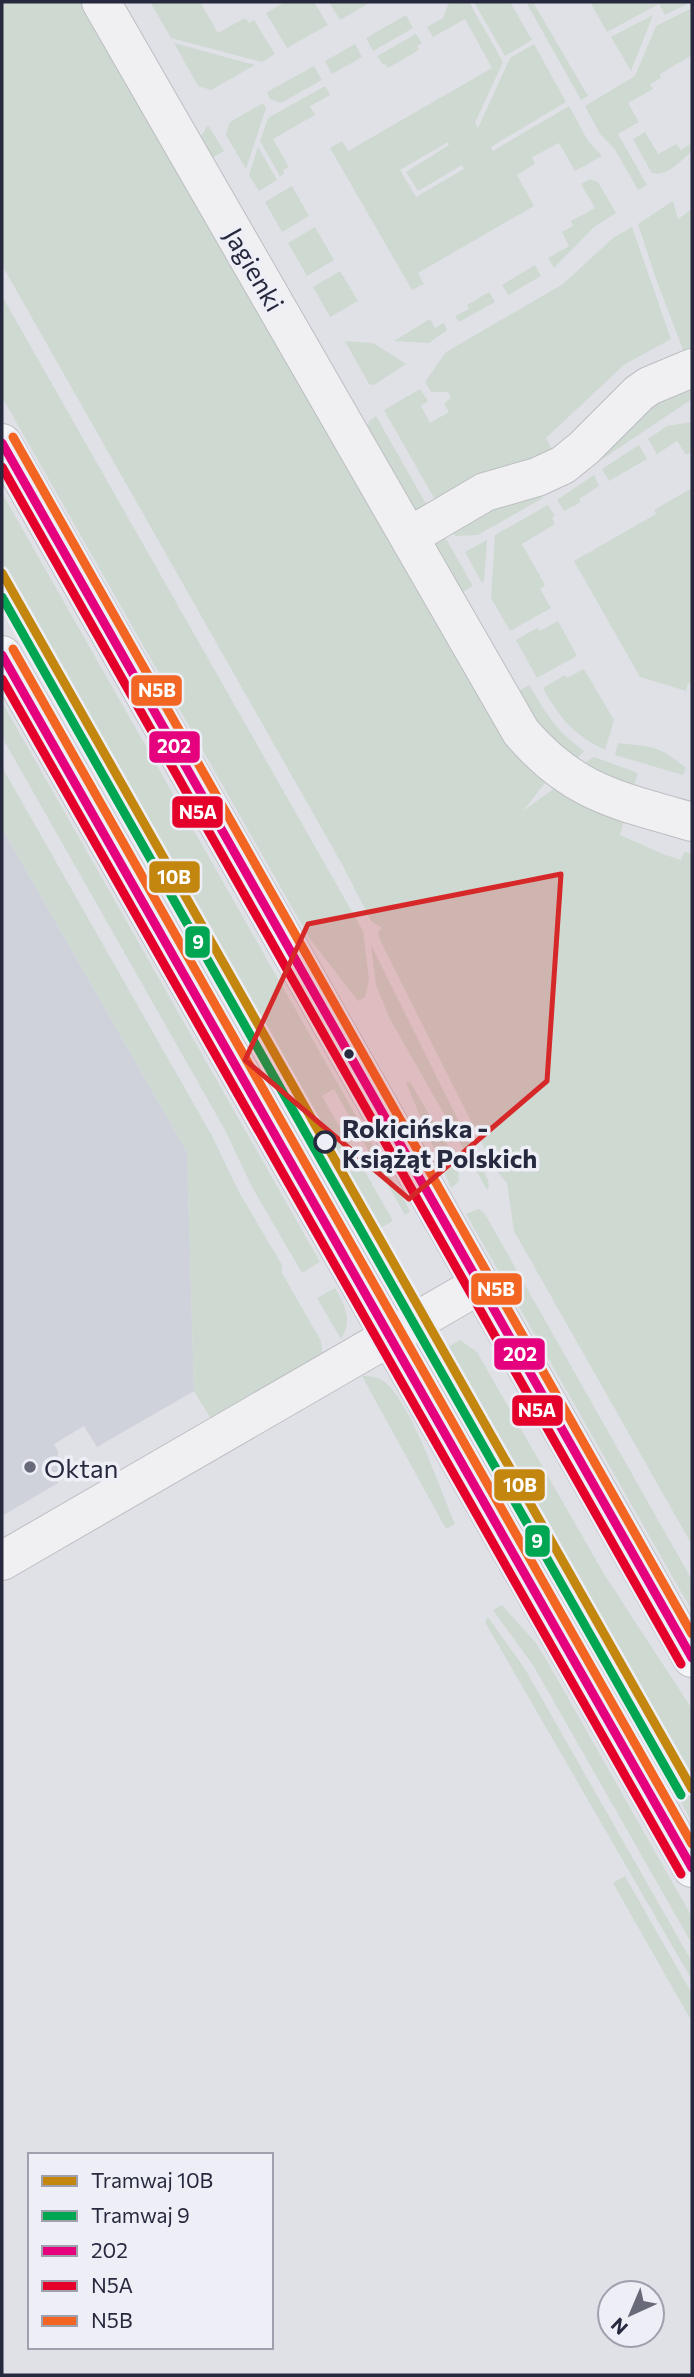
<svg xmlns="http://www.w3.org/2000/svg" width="694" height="2377" viewBox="0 0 694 2377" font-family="Commissioner,sans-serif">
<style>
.built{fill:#d0d2db}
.green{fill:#ced9d1;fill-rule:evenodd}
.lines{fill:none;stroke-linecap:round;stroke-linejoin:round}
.minor-casing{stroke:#bdbec3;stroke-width:40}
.major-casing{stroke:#bdbec4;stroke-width:40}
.minor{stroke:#f0f0f2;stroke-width:38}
.major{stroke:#f4f5f6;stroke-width:38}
.bus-1-casing{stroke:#eeeff6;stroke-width:14}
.bus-2-casing{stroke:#eeeff6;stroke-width:14}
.bus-3-casing{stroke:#eeeff6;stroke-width:14}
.bus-1{stroke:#e5007d;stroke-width:9}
.bus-2{stroke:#e4002b;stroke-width:9}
.bus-3{stroke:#f26522;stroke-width:9}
.tram-1-casing{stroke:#eeeff6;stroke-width:14}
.tram-2-casing{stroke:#eeeff6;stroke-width:14}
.tram-1{stroke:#c38710;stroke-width:9}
.tram-2{stroke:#00a651;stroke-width:9}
.marked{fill:#d62828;fill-opacity:0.2;stroke:#d62828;stroke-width:5;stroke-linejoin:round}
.bus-dot{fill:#272a3f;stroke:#eeeff6;stroke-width:2.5}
.stop-dot{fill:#eeeff6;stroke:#272a3f;stroke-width:3.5}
.poi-dot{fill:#686a79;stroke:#eeeff6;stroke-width:2.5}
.labels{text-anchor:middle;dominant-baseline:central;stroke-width:7;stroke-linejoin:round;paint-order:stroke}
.street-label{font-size:26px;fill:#272a3f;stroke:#eeeff6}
.stop-label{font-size:26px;font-weight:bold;fill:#272a3f;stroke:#eeeff6;text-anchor:start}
.poi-label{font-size:26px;fill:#272a3f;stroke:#eeeff6;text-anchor:start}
.line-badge{stroke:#eeeff6;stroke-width:2.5}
.badge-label{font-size:19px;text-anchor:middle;font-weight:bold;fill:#fff}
</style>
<rect width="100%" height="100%" fill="#e0e1e6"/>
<path class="built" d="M2 828 187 1152 194 1391 97 1447 84 1426 54 1444 58 1451V1483L2 1516Z"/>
<path class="green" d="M2 2H87L548 779 523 811 559 785 625 815 620 835 663 854 681 860 684 852 692 854V1545L514 1231 507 1183 495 1169 380 940 378 932 382 928 371 921 343 866 2 265Z
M150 2H200L218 33 245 18 249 23 254 20 275 54 262 62 171 38Z
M285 2H314L328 25 287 48 266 13Z
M329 2H371L340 20Z
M449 2H469L503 62 475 123 478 128 510 58 534 44 566 102 491 147 493 151 569 106 588 141 602 156 575 171 559 143 532 157 535 164 517 175 534 206 418 273 424 284 412 290 330 148 342 141 348 151 492 68 465 19 433 37 427 27 443 18ZM448 142 449 145 406 172 418 191 462 165 464 169 416 197 400 170Z
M474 2H510L532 40 505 56Z
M526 2H533L588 96 581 100Z
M590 2H691L665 15 659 4 607 32Z
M692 8V55L660 74 661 78 650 84 653 89 628 103 639 122 618 134 647 185 638 190 614 148 600 134 585 106 635 76 656 26Z
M406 15 413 28 373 51 366 38Z
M653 15 631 71 611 37Z
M416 34 422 43 417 46 419 50 388 68 385 64 383 65 377 56Z
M174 43 255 65 211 90 198 86Z
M355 44 362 57 332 74 325 61Z
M314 66 322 80 281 103 270 99 267 92Z
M325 86 330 95 310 106 315 115 273 139 289 167 283 170 284 174 280 176 260 141 268 118Z
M263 103 266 108 246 169 226 135 230 122Z
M208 125 224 151 207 161 199 139Z
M645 132 658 154 676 144 681 150 692 143V151C681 160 666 179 651 172L633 139Z
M258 147 277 180 259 191 249 175Z
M590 179 598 182 616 213 594 227 554 268 548 258 569 246 562 232 573 226 571 221 595 208 581 184Z
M292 186 309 216 282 232 265 202Z
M673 201 678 219 692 209V354L685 355 656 279 638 224Z
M315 227 334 260 307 276 288 243Z
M632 227 671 339 625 364 546 438 555 455 438 505 384 410 420 389 428 401 421 406 430 423 449 412 444 404 451 397 448 392H431L425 382 446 352 563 284 613 238Z
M535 265 541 276 508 295 502 285Z
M340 271 358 301 330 317 313 287Z
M489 292 495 302 459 322 455 316 469 309 467 305Z
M2 296 363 931 369 980 365 997 358 1001 310 939 2 397Z
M430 319 435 328 444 323 447 330 429 343 394 341Z
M345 341 373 343 406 364 374 385 369 384Z
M692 379V399L598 462 594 454 648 400Z
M376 416 429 509 415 512 366 430 369 421Z
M692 422V451L686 455 677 441 657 454 648 439 667 426Z
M639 445 647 459 609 481 602 469Z
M594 475 599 486 579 499 581 502 564 511 557 500Z
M692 488V684L688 683 686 691 640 677 574 561 656 514 654 510Z
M538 489 543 498 478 535 455 536 450 525Z
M2 493 410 1211 405 1215 334 1089 322 1096 393 1221 371 1233 300 1108 288 1114 2 609Z
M548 505 555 516 552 518 555 524 522 544 545 585 540 589 551 608 510 631 491 598 495 535Z
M441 530 473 586 456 596 431 550Z
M487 540 484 581 482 583 465 552Z
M558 621 577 656 537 678 516 640 537 628 540 631Z
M584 669 614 720 605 750C573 734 560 719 543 688L565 675 567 678Z
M529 685C546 713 557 732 584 751L574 762 512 695Z
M2 702 320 1262 302 1273 252 1187 225 1130 2 737Z
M618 743C653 747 658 745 686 768L683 775 615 755Z
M594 757 638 773 632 793 579 766Z
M2 767 212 1136 239 1192 282 1265V1273L321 1341 323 1358 213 1422 194 1391 187 1152 2 828Z
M371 945 488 1180 489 1186 487 1190 389 1017 376 985Z
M410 1082 458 1163 459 1181 451 1188 406 1083Z
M479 1209 485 1214 692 1580V1611L466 1214Z
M335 1288C345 1305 353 1321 341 1339L317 1298Z
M460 1340 477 1352 604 1574 692 1709V1822L439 1377 435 1364 439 1352Z
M362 1376C371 1376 380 1377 387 1384 412 1406 441 1491 455 1524L446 1529Z
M502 1605 536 1643 546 1659 692 1917V1944L533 1665 493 1610Z
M488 1617 525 1669 692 1962V1980L485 1622Z
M625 1876 692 1994V2022L613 1883Z"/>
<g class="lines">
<g class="minor-casing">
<path id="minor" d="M101 2 521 732C574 794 618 800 692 822
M410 536 485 492 537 477 563 465 584 448 639 393 649 386 692 368
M2 1561 479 1285"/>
</g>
<g class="major-casing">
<path id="major" d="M2 443 692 1658
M2 655 692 1868"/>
</g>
<use href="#minor" class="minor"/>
<use href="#major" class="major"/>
<g class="bus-1-casing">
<path id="bus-1" d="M2 443 692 1658
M2 655 692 1868"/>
</g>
<g class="bus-2-casing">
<path id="bus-2" d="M2 467 681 1664
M2 679 681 1874"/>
</g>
<g class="bus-3-casing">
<path id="bus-3" d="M13 437 692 1634
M13 649 692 1844"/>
</g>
<use href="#bus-1" class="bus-1"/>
<use href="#bus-2" class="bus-2"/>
<use href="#bus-3" class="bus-3"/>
<g class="tram-1-casing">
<path id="tram-1" d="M2 573 692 1789"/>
</g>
<g class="tram-2-casing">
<path id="tram-2" d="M2 597 681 1795"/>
</g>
<use href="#tram-1" class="tram-1"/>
<use href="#tram-2" class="tram-2"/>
</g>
<path class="marked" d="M561 874 547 1081 409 1199 245 1060 308 924Z"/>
<circle class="bus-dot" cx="349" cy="1054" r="6"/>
<circle class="stop-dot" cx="325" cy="1142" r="10"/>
<circle class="poi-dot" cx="30" cy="1467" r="7"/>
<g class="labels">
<g class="street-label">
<text transform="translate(255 269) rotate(60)">Jagienki</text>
</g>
<g class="stop-label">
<text x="342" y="1127">Rokicińska -<tspan x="342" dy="30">Książąt Polskich</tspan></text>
</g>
<g class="poi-label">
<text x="44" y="1467">Oktan</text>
</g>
</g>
<g class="line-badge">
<rect x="130" y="674" width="53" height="33" rx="7" fill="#f26522"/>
<rect x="148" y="730" width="53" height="34" rx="7" fill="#e5007d"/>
<rect x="171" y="795" width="53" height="34" rx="7" fill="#e4002b"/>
<rect x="148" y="860" width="53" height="34" rx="7" fill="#c38710"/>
<rect x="184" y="925" width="27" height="34" rx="7" fill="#00a651"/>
<rect x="470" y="1272" width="53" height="34" rx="7" fill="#f26522"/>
<rect x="493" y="1337" width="53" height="34" rx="7" fill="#e5007d"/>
<rect x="511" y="1394" width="53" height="33" rx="7" fill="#e4002b"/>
<rect x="493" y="1468" width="53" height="34" rx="7" fill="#c38710"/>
<rect x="524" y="1524" width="27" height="34" rx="7" fill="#00a651"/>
</g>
<g class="badge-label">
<text x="157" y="697">N5B</text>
<text x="174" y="753">202</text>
<text x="198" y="819">N5A</text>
<text x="174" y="884">10B</text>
<text x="198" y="949">9</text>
<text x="496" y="1296">N5B</text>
<text x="520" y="1361">202</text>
<text x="537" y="1417">N5A</text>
<text x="520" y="1492">10B</text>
<text x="537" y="1548">9</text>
</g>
<rect width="694" height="2377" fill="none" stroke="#272a3f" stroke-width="7"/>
<rect x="28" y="2153" width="245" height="196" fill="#eeeff6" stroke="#9ea0ad" stroke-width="2"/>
<rect x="42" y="2176" width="35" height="10" fill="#c38710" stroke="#9ea0ad" stroke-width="2"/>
<text x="91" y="2188" font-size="21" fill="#272a3f">Tramwaj 10B</text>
<rect x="42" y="2211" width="35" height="10" fill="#00a651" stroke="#9ea0ad" stroke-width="2"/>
<text x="91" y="2223" font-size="21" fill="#272a3f">Tramwaj 9</text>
<rect x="42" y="2246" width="35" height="10" fill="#e5007d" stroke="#9ea0ad" stroke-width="2"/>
<text x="91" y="2258" font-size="21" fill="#272a3f">202</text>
<rect x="42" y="2281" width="35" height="10" fill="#e4002b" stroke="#9ea0ad" stroke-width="2"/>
<text x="91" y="2293" font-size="21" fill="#272a3f">N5A</text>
<rect x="42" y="2316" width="35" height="10" fill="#f26522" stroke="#9ea0ad" stroke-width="2"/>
<text x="91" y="2328" font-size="21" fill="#272a3f">N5B</text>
<g transform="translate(631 2314) rotate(224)"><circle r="33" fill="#eeeff6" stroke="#9ea0ad" stroke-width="2"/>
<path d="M0-5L12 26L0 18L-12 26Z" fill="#686a79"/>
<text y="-10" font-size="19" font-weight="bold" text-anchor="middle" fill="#272a3f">N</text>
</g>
</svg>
